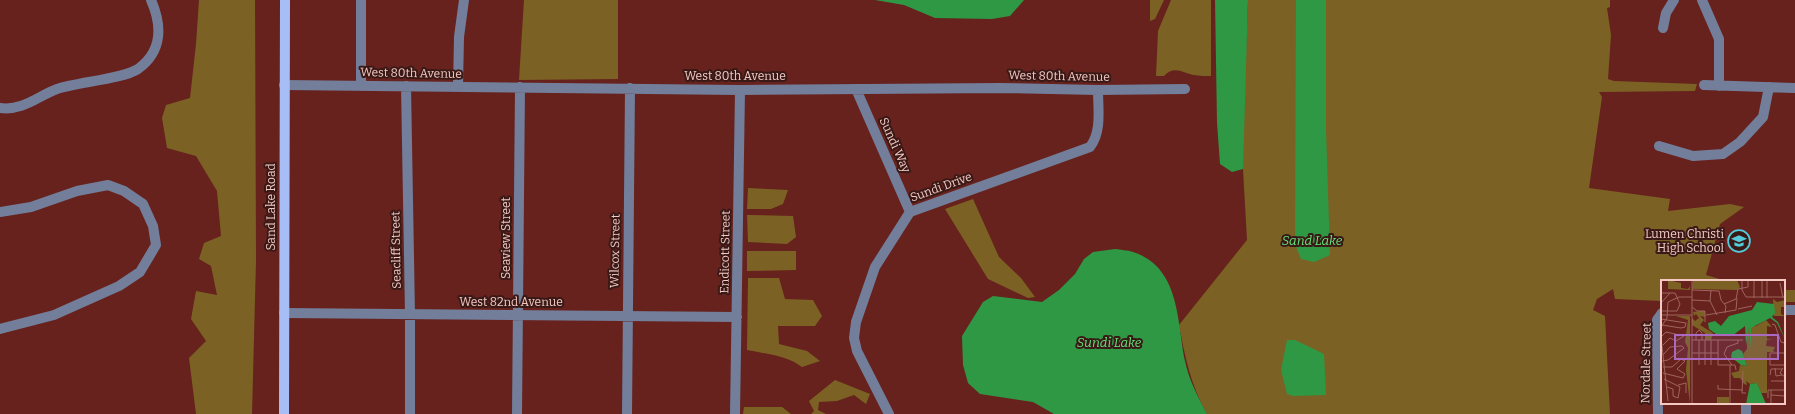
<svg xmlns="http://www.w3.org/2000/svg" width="1795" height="414" viewBox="0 0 1795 414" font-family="Bitter,serif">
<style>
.green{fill:#7b6224}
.water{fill:#2f9844}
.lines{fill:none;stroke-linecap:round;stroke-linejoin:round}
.minor{stroke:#727e9a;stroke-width:10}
.major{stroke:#a6bdf6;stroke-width:10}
.labels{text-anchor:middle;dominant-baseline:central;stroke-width:4;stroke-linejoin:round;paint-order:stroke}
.street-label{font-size:12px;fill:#f4c8c3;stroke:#381916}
.poi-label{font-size:12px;fill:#f4c8c3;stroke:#381916;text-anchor:end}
.water-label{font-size:13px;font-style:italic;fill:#65e37a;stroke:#381916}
.inset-road{fill:none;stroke:#9f645f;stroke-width:1}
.view{fill:#ab6ac1;fill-opacity:0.15;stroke:#ab6ac1;stroke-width:2}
.inset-edge{fill:none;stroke:#f4c8c3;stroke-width:2}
</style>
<rect width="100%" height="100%" fill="#67221d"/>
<path class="green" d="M199 0H255L256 260 252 414H196L189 358 206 341 191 319 196 291 217 295 211 266 199 259 204 243 221 236 217 191 196 156 167 148 162 118 166 105 190 98 196 44Z
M524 0H618V79L519 80Z
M1150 0H1164L1155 19 1150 21Z
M1171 0H1211V76C1206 76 1199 76 1194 75 1183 73 1174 65 1164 76H1156L1158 31Z
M1248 0H1610V7L1607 8 1611 35 1608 79 1614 81 1697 84 1695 91 1599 92 1602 97 1589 188 1670 199 1668 211 1730 204 1744 207 1720 224 1706 275 1726 281H1662V301L1615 299 1613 289 1597 299 1593 310 1605 316 1610 414H1207C1191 386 1185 357 1179 325L1247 240 1243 169V130Z
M748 188 788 190 783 204 771 209H747Z
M973 199 999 257 1021 278 1035 297 1028 298 988 279 945 209Z
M747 215 793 216 796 237 787 244 748 242Z
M747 251H796V270L747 271Z
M748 278H779L785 299 813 300 822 316 815 326H778L779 344 807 351 820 361 802 367C786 355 766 354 747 350Z
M1784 290H1795V302H1784Z
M835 380 870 394 866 404 854 395 837 401 819 402 818 410 826 414H811L814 411 809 401Z
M744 407H782L791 414H743Z"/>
<path class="water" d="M875 0H1024L1010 16 992 19 935 18 904 5Z
M1215 0H1248L1243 169 1232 172 1220 164 1217 123Z
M1296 0H1326V130L1330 255 1314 262 1301 259 1295 244Z
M1115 249C1121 250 1127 250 1133 252 1180 267 1177 321 1185 361 1189 380 1198 397 1207 414H1054L1033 402 980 394 968 383 963 365 962 336 983 302 993 296 1042 302 1059 290 1075 274 1084 259 1093 252Z
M1287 340H1295L1324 354 1326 395 1293 396 1287 394 1281 370Z"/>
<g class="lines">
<path class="minor" d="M1702 0 1719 39V86
M1663 28 1666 13 1674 0
M284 85 740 90 1001 88 1098 90 1185 89
M361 85V0
M1704 85 1795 88
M406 86 410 314V414
M458 86 459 37 464 0
M856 89 910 212
M0 108C23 111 38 96 57 89 78 82 123 79 138 69 163 51 162 25 151 0
M1659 146 1693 156 1723 154 1740 142 1763 117 1769 87
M0 212 31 207 77 191 108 185 124 191 143 204 153 226 156 245 140 272 119 286 54 315 0 329
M1784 310H1795
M284 313 737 317
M1746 403V414
M517 414 520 87
M627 414 630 88
M735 414 740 90
M889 414 857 351 854 338 856 322 875 267 910 212 1090 147C1102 131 1098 110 1098 90
M1658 414 1657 320 1662 313"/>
<path class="major" d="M284 414 285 0"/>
</g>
<defs>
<g id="school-ring" transform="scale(1.15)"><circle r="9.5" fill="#381916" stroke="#53cbda" stroke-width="1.5"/><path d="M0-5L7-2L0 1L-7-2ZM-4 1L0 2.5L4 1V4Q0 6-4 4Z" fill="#53cbda"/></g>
</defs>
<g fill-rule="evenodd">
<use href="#school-ring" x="1739" y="241"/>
</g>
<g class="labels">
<g class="street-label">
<text transform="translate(411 73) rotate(1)">West 80th Avenue</text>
<text x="735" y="76">West 80th Avenue</text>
<text transform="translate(1059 76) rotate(1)">West 80th Avenue</text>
<text transform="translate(895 145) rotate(66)">Sundi Way</text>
<text transform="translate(941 187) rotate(-20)">Sundi Drive</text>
<text transform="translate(271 207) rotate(-90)">Sand Lake Road</text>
<text transform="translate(506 238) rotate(-90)">Seaview Street</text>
<text transform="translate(396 250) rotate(-91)">Seacliff Street</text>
<text transform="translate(615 251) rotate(-89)">Wilcox Street</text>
<text transform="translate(725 252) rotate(-89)">Endicott Street</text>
<text x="511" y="302">West 82nd Avenue</text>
<text transform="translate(1646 363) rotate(-89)">Nordale Street</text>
</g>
<g class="poi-label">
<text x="1724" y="234">Lumen Christi<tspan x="1724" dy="14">High School</tspan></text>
</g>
<g class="water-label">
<text x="1312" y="240">Sand Lake</text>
<text x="1109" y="342">Sundi Lake</text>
</g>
</g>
<g transform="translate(1661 280)">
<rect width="124" height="124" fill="#67221d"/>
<path d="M7 0 20 3V8L27 9 29 6V10L7 9ZM32 0H76L79 7 76 10 31 9ZM112 19 116 22 124 20V27H120V34L124 36H113ZM39 31H44V37L39 36 43 40 39 45 52 53 50 60H44V53L31 45V38L34 41 38 38 35 34 33 36 32 32ZM15 36H29V124L25 90 27 68 24 62 27 40ZM105 40 111 47 106 46V59L111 60H106L105 66 114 67 112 71 114 72H106V113H100L96 103 89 104 85 101 86 105 83 104 79 98H73L70 93 78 91 79 85 86 86 82 74 86 69V47L95 46ZM56 117H68V124H54L56 123Z" fill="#7b6224"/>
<path d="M96 22 113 24 114 33 111 37 117 42 124 59 116 43 109 38 90 48V70L88 47 85 65 84 46 71 56 55 54 48 49 47 43 54 41 60 46 68 36 91 30ZM77 69 81 71 86 86 80 85 70 77 71 72ZM96 103 105 124H85L89 104Z" fill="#2f9844"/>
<path class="inset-road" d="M31 0V124M81 0V10L85 17H124M93 0V18M101 0V18M106 0V18M119 3 122 18M31 10 58 11 60 20 65 26 64 33M50 10 49 21 56 35M31 20 49 21M0 23 9 13M63 24 75 19 77 9 87 7V0M31 27 36 31H44V42M77 29 91 26M0 31H16L19 24 14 13H1M0 35H31M45 35 75 30 76 18M0 39 25 43 24 47 20 48 1 45M111 44 114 45 120 62 124 63M0 47 6 38 7 22 18 17H31M0 57 7 121M0 57 5 52 23 56 15 61 9 58 2 65M31 60H82M35 60V53L38 50 41 53V60M38 60V85M57 60V85H74L75 90M31 73H57M124 73H109V85H124M1 81 7 80 23 68 21 66 9 67 2 75M44 85V60M50 85V60M71 85 63 74 66 67 77 63V60M2 87H11L20 79 24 81 16 89 24 94 22 98 2 93M114 88 115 96 121 95M122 88 119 93 124 97M82 91 81 113H85M109 95 110 89H121M3 99 19 107 17 118 12 116V109L6 107M110 101H124M17 105 25 103V113M57 105V109L82 110M110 110V124M110 115 124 116M107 118V110H124M69 124V85"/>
<path class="view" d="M14 55H117V79H14Z"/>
<rect width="124" height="124" class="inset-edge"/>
</g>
</svg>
